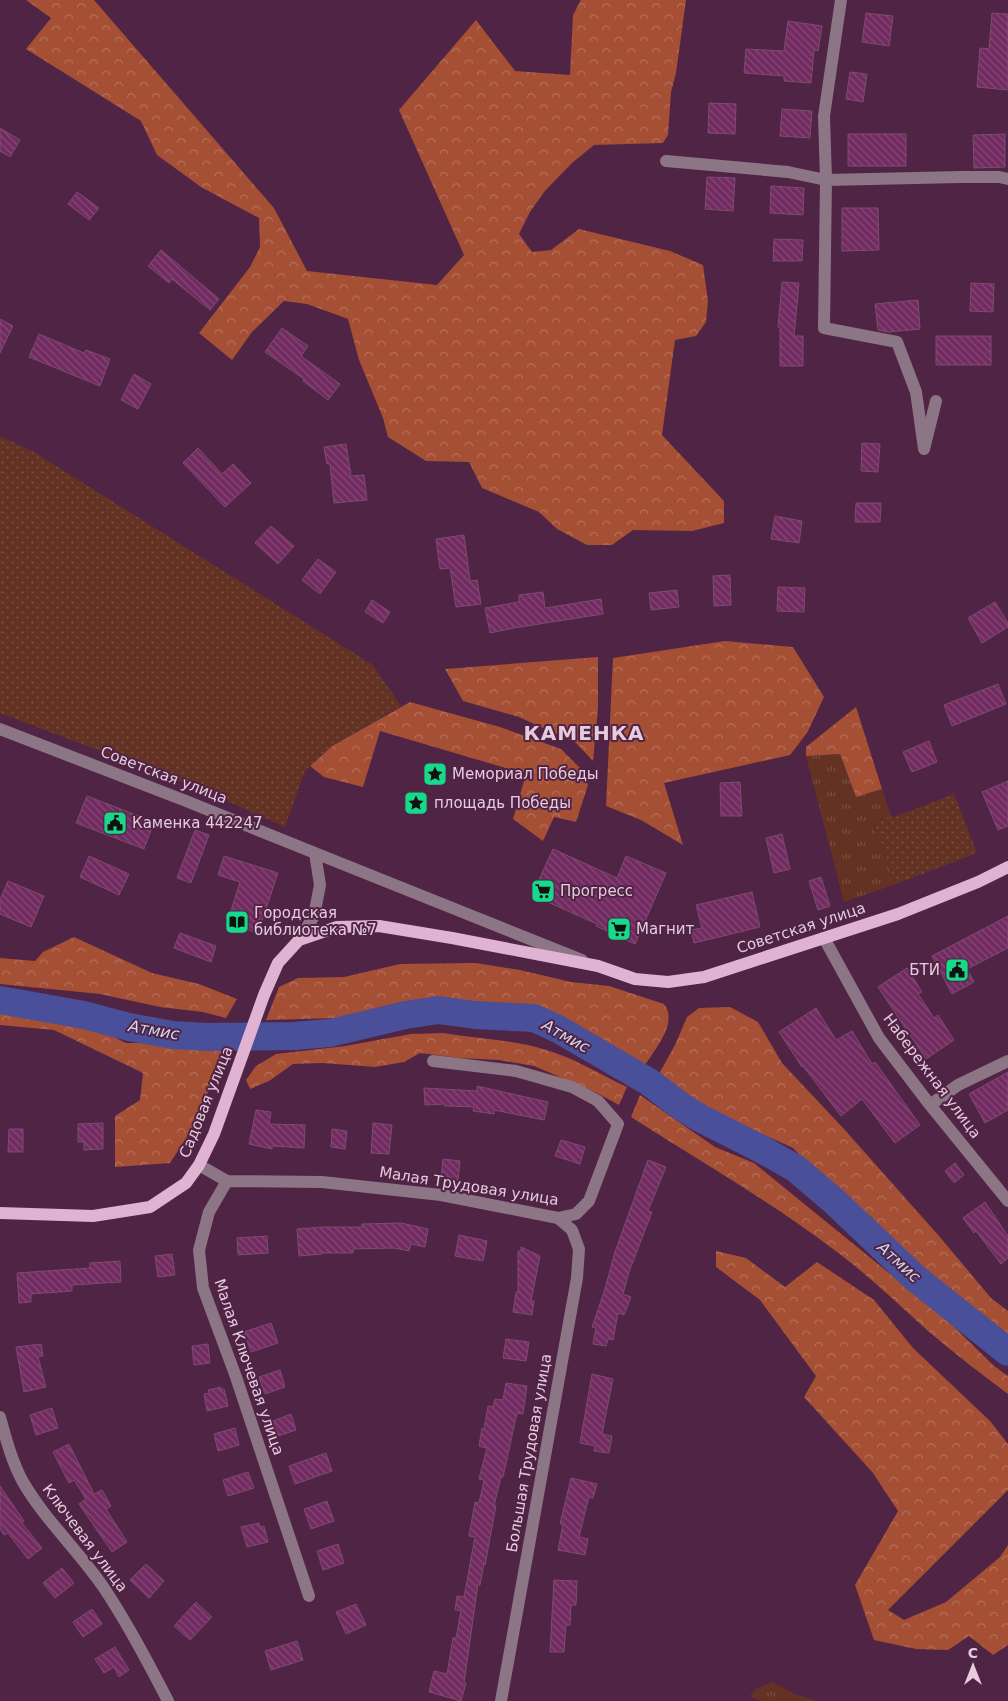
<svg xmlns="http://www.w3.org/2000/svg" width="1008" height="1701" viewBox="0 0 1008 1701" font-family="'DejaVu Sans',sans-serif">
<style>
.grass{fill:url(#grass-tufts)}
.forest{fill:url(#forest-crowns)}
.park{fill:url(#park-dots)}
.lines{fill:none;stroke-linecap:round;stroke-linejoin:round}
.river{stroke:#4a4f9a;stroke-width:28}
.building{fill:url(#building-back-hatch);stroke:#7c4c6e}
.minor{stroke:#8c7584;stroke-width:12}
.major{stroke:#e1b3d3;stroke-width:12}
.labels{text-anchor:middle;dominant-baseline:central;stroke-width:4;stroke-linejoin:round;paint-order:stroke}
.poi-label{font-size:15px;fill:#e7cbde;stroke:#4f2444;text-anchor:start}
.street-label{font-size:15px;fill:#e7cbde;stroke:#4f2444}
.water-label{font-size:16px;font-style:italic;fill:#d2d6ec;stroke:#4f2444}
.district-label{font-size:20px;font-weight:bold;letter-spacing:1px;fill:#e7cbde;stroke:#4f2444}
</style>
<defs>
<pattern id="grass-tufts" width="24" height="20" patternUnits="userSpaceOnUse" patternTransform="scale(1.25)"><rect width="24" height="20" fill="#633223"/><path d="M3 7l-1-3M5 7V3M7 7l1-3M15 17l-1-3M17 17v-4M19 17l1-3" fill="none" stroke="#794e42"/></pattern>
<pattern id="forest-crowns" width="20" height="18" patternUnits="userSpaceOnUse" patternTransform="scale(1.25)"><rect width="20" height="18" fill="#a54f35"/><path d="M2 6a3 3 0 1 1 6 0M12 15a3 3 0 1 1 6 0" fill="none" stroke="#b66f5b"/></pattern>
<pattern id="park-dots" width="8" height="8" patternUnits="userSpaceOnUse" patternTransform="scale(1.25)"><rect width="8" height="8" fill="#633223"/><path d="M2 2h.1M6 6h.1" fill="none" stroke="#794e42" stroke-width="1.8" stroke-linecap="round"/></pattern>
<pattern id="building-back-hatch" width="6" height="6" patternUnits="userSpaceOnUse" patternTransform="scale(1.25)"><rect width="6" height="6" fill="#722b61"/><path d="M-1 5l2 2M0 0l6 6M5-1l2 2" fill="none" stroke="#864877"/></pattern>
</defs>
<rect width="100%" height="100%" fill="#4f2444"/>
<path class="grass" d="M840 754 856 797 882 789 892 818 873 826 896 884 844 902 806 756Z
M773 1682 796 1695 819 1701H760L751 1697V1694L757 1688Z"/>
<path class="forest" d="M26 0H94L274 208 307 271 437 285 464 255 399 110 476 20 515 71 570 75 573 15 581 0H686L676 73 671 92 668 135 663 143 594 145 572 163 544 192 530 212 519 234 532 252 551 250 579 229 670 251 703 265 708 301 706 322 696 336 675 340 662 435 724 501V523L692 531 633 530 612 545H587L557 529 539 512 482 488 469 462 426 461 388 437 383 418 359 360 348 319 307 304 284 301 252 332 232 360 199 333 250 267 260 247 259 218 201 187 157 155 141 121 26 49 51 18Z
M725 641 793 647 824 697 807 733 790 755 664 783 683 845 641 820 606 806 613 658Z
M598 657V708L593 761 576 743 519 717 463 701 445 669Z
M410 702 500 727 561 749 583 771 588 785 576 822 554 817 543 841 513 819 526 774 380 731 363 787 324 777 310 766 332 746Z
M856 707 882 789 856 797 840 754 806 756V747Z
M74 937 152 973 199 984 237 999 226 1018 203 1012 160 1007 100 994 0 984V958L35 961 43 952Z
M476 963 520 970 571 982 609 986 664 1004C679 1023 654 1050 644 1067L615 1053 564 1021 527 1008 471 1007 439 1001H406L339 1018 266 1020 279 987 298 978 344 977 400 964Z
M730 1007 758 1022 782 1063 844 1129 939 1236 991 1298 1008 1311V1334L977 1310 936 1284 894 1248 824 1181 793 1148 680 1097 655 1081 675 1045 687 1017 699 1008Z
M0 1011 68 1018 92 1026 126 1043H208L225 1053 192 1129 170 1163 115 1167V1116L140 1100 143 1073 54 1030 0 1025Z
M443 1033C476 1039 510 1039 543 1049 573 1057 599 1074 627 1087L619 1105 595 1092 534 1066 499 1060 459 1058 420 1053 404 1062 375 1067 322 1063 293 1064 269 1081 250 1089 246 1080 256 1066 276 1054 345 1046 411 1034Z
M640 1095 715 1147 754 1163 948 1321 994 1366 1008 1376V1394C981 1374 954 1353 928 1331 898 1304 869 1276 837 1252 771 1202 700 1161 631 1117Z
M716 1251 746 1258 785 1287 817 1262 874 1300 913 1348 990 1421 1008 1444V1490L888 1610 904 1620 946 1602 1000 1557 1008 1545V1645L993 1655 969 1636 948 1650 916 1649 874 1640 855 1585 898 1511 873 1473 804 1397 816 1376 760 1300 716 1267Z"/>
<path class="park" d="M0 436 34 452 373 665 401 706 332 746 305 771 285 827 202 790 0 713Z
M954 794 977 853 896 884 873 825Z"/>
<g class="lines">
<path class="river" d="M0 1000 84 1015 129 1027 173 1035 208 1037 294 1036 330 1033 406 1015 438 1010 475 1015 534 1018 558 1029 649 1082 682 1107 700 1118 761 1149 795 1168 834 1201 914 1277 1008 1352"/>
</g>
<path class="building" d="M866 13 893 16 889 46 862 42Z
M992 13 1008 14V90L977 87 980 48 989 49Z
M788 21 822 26 818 51 814 50 811 83 784 81V76L744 73 746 49 784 51Z
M850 72 867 74 863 102 846 99Z
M709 103 736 104 735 134 708 133Z
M782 109 812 111 810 138 780 136Z
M0 128 20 140 10 157 0 151Z
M848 134H906V166H848Z
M1005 134V167L974 168 973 135Z
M707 177 735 178 733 211 705 209Z
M771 186 804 188 803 215 770 213Z
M77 192 99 208 89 220 68 204Z
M842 208H878L879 250 842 251Z
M774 239 803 240 802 261H773Z
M161 250 219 299 210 310 172 279 169 283 148 266Z
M782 282 799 283 794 336H803V366H780V327H778Z
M971 283 994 284 993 312 970 311Z
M918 300 920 329 889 332 878 330 875 304Z
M0 319 13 326 0 353Z
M282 328 308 346 301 356 340 384 328 400 303 381 304 379 265 352Z
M39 334 84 353 86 350 110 359 100 386 29 357Z
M936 336H991V365H936Z
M134 374 151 384 138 409 121 400Z
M862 443 880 444 878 472 861 471Z
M346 444 351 476 364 475 367 500 334 503 330 464H327L324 447Z
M198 448 222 474 233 464 251 483 225 507 183 463Z
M856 503H881L880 522H855Z
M775 516 802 521 799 543 771 539Z
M271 526 294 546 278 564 255 543Z
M464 535 470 581 477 580 481 604 456 607 450 568 440 569 436 539Z
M318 559 336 572 320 594 302 580Z
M730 575 731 605 714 606 713 576Z
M778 587 805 588 804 612 777 611Z
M677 590 679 607 651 610 649 593Z
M543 592 545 608 601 599 603 614 514 628 490 633 485 608 519 602V595Z
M372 600 390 612 383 623 365 612Z
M995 602 1008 623V627L982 643 968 618Z
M998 684 1006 704 952 726 944 705Z
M929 741 937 762 912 772 903 752Z
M1008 781V826L998 830 982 792Z
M740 782 742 816H721L720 783Z
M87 796 154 822 144 849 76 823Z
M195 830 209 835 191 883 177 878Z
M782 834 790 869 774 873 766 838Z
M553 849 617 878 626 856 666 873 635 944 596 926 597 924 532 895Z
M89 856 129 874 119 895 80 877Z
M224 856 278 873 258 933 227 923 240 882 218 875Z
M821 877 830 906 818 910 809 881Z
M8 881 44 896 31 927 0 914V900Z
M752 892 760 927 694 943 691 930 702 928 696 905Z
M1008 916V948L967 969 974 982 952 994 932 956Z
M180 933 216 946 211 962 174 948Z
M907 968 922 992 918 994 934 1018 938 1015 954 1040 926 1059 878 987Z
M816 1008 836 1040 852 1031 872 1064 875 1062 920 1125 895 1143 862 1099 841 1116 803 1066 802 1067 779 1032Z
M1008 1072V1110L985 1123 969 1094Z
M477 1086 548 1102 544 1120 494 1110V1114L473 1111 474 1107 445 1106V1104L425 1105 424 1088 477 1091Z
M256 1110 271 1112 269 1124 305 1125 304 1148 272 1146V1149L249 1144Z
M103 1123V1149L84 1150V1142H78V1124Z
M373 1123 392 1125 389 1154 371 1153Z
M9 1129H23V1152H8Z
M332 1129 347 1131 345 1149 331 1147Z
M561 1140 585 1147 580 1164 555 1156Z
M443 1159 460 1161 458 1180 441 1178Z
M648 1160 666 1167 648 1211 652 1212 629 1272 623 1294 631 1297 624 1315 618 1313 613 1340 608 1339 606 1346 593 1344 596 1328 592 1327 604 1292 615 1252Z
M955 1163 964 1175 954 1183 945 1171Z
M985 1202 1008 1236V1258L1001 1264 976 1231 974 1233 963 1218Z
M401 1223 428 1229 425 1247 411 1244 409 1251 394 1248 353 1249V1253H321L322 1254 299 1256 297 1229 325 1227H362V1224Z
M459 1235 487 1241 483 1261 455 1256Z
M267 1236 268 1253 238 1255 237 1238Z
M521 1247 540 1256 531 1301H534L532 1315 513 1312 516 1292H518V1251H521Z
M172 1254 175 1275 158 1277 155 1256Z
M120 1261 121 1282 72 1285V1291L31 1294V1302L19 1303 17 1273 90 1268V1263Z
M271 1323 278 1343 251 1352 244 1332Z
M506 1339 529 1342 526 1361 503 1358Z
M41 1344 43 1356 38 1357 46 1387 24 1392 16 1347Z
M208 1344 210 1363 194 1365 192 1346Z
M280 1370 285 1387 265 1394 259 1377Z
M592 1374 613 1379 602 1434 612 1436 609 1453 594 1451 595 1446 580 1443Z
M506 1383 527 1386 523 1414 517 1413 503 1477H501L494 1506H496L485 1565 484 1564 480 1585 478 1584 464 1683H466L461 1701 429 1692 434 1671 447 1674 453 1638H456L461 1611 455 1610 457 1596 464 1597 475 1537 469 1536 475 1502 479 1503 484 1480 479 1479 487 1448 479 1446 482 1428 484 1429 488 1406 493 1407 495 1399 503 1400Z
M221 1387V1390L224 1389 228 1406 207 1411 204 1394 209 1393 208 1390Z
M52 1408 58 1428 36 1435 30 1415Z
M291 1414 296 1430 278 1436 273 1421Z
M235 1428 239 1445 218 1451 214 1434Z
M69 1444 94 1494 102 1490 111 1506 106 1509 127 1542 112 1552 79 1504 86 1499 74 1480 69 1483 53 1452Z
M326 1453 332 1471 295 1484 289 1466Z
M248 1472 254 1488 228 1496 223 1480Z
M571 1478 597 1484 593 1498 589 1497 579 1537 588 1539 585 1555 558 1550 563 1524H560Z
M0 1486 24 1521 22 1523 42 1548 28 1559 8 1533 4 1535 0 1529Z
M327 1501 334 1521 311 1529 304 1509Z
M259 1523 260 1527 264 1526 268 1542 247 1547 241 1527Z
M338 1544 344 1563 323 1570 317 1551Z
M146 1564 164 1581 149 1598 130 1580Z
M62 1568 74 1583 55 1598 43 1583Z
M554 1580 577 1581 576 1605H571L570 1625H566L564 1652H550Z
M196 1602 212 1617 190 1640 174 1626Z
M356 1604 366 1625 346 1634 336 1612Z
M92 1609 102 1624 83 1637 73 1622Z
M297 1641 303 1660 271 1670 265 1651Z
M115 1647 129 1670 119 1677 114 1667 104 1673 95 1659Z"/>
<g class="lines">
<path class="minor" d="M841 0 824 116 826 180 824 328 897 342 916 392 924 449 936 401
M666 161 788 172 826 180 960 177H999L1008 179
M0 729 186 801 315 853 320 885 314 916 299 940
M315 853 582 960
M824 938 879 1038 930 1105 1008 1201
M930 1105 958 1085 1008 1061
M199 1165 227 1181 209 1212 199 1250 203 1288 236 1377 309 1596
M227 1181 322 1182 441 1195 558 1218 576 1214 589 1201 618 1124 598 1101 572 1087 516 1071 433 1061
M0 1417C6 1439 12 1462 23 1482 45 1520 79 1551 104 1588 128 1624 148 1662 168 1701
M501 1701 577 1278 579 1249 572 1230 558 1218"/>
<path class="major" d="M0 1213 93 1216 150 1207 186 1183 199 1165 214 1134 264 995 278 963 299 940 337 927 379 926 452 938 598 966 635 979 668 982 704 977 898 914 978 882 1008 867"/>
</g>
<defs>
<g id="sight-square" transform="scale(1.25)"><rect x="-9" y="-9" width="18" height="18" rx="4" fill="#16d989" stroke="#4f2444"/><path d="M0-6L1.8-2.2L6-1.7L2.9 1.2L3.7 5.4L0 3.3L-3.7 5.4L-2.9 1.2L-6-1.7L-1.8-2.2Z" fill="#111"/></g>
<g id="civic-square" transform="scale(1.25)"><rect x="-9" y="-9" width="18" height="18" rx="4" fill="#16d989" stroke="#4f2444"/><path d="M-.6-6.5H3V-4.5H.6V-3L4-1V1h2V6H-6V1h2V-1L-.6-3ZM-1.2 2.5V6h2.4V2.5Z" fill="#111"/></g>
<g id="supermarket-square" transform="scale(1.25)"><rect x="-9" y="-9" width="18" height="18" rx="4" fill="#16d989" stroke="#4f2444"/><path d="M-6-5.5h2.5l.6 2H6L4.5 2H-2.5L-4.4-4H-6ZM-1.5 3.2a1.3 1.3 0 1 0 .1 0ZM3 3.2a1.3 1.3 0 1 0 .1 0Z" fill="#111"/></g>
<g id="library-square" transform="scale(1.25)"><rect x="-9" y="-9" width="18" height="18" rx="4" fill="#16d989" stroke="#4f2444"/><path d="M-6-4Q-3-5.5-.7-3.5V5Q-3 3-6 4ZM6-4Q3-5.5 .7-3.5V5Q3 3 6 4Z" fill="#111"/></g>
</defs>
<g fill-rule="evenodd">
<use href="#sight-square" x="435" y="774"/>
<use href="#sight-square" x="416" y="803"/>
<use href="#civic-square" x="115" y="823"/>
<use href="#supermarket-square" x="543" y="891"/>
<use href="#library-square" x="237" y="922"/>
<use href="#supermarket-square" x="619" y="929"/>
<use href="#civic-square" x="957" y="970"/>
</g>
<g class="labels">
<g class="poi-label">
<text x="452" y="774">Мемориал Победы</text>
<text x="434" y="803">площадь Победы</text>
<text x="132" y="823">Каменка 442247</text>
<text x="560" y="891">Прогресс</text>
<text x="254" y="913">Городская<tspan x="254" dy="17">библиотека №7</tspan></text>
<text x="636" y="929">Магнит</text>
<text x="940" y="970" text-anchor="end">БТИ</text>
</g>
<g class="street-label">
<text transform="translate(164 775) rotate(21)">Советская улица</text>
<text transform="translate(801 928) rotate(-18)">Советская улица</text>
<text transform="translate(932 1076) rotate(53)">Набережная улица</text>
<text transform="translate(206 1102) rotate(-68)">Садовая улица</text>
<text transform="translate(469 1186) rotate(9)">Малая Трудовая улица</text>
<text transform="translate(249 1367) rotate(71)">Малая Ключевая улица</text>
<text transform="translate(529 1453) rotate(-80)">Большая Трудовая улица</text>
<text transform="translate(85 1538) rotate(53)">Ключевая улица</text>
</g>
<g class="water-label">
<text transform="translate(154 1030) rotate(10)">Атмис</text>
<text transform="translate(566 1036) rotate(29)">Атмис</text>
<text transform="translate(899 1262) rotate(42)">Атмис</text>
</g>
<g class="district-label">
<text x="584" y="733">КАМЕНКА</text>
</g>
</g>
<g transform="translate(973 1666)" stroke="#4f2444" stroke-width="4" paint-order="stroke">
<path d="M0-4L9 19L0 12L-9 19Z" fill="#e7cbde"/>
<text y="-8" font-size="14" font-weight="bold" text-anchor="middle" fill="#e7cbde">С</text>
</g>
</svg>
